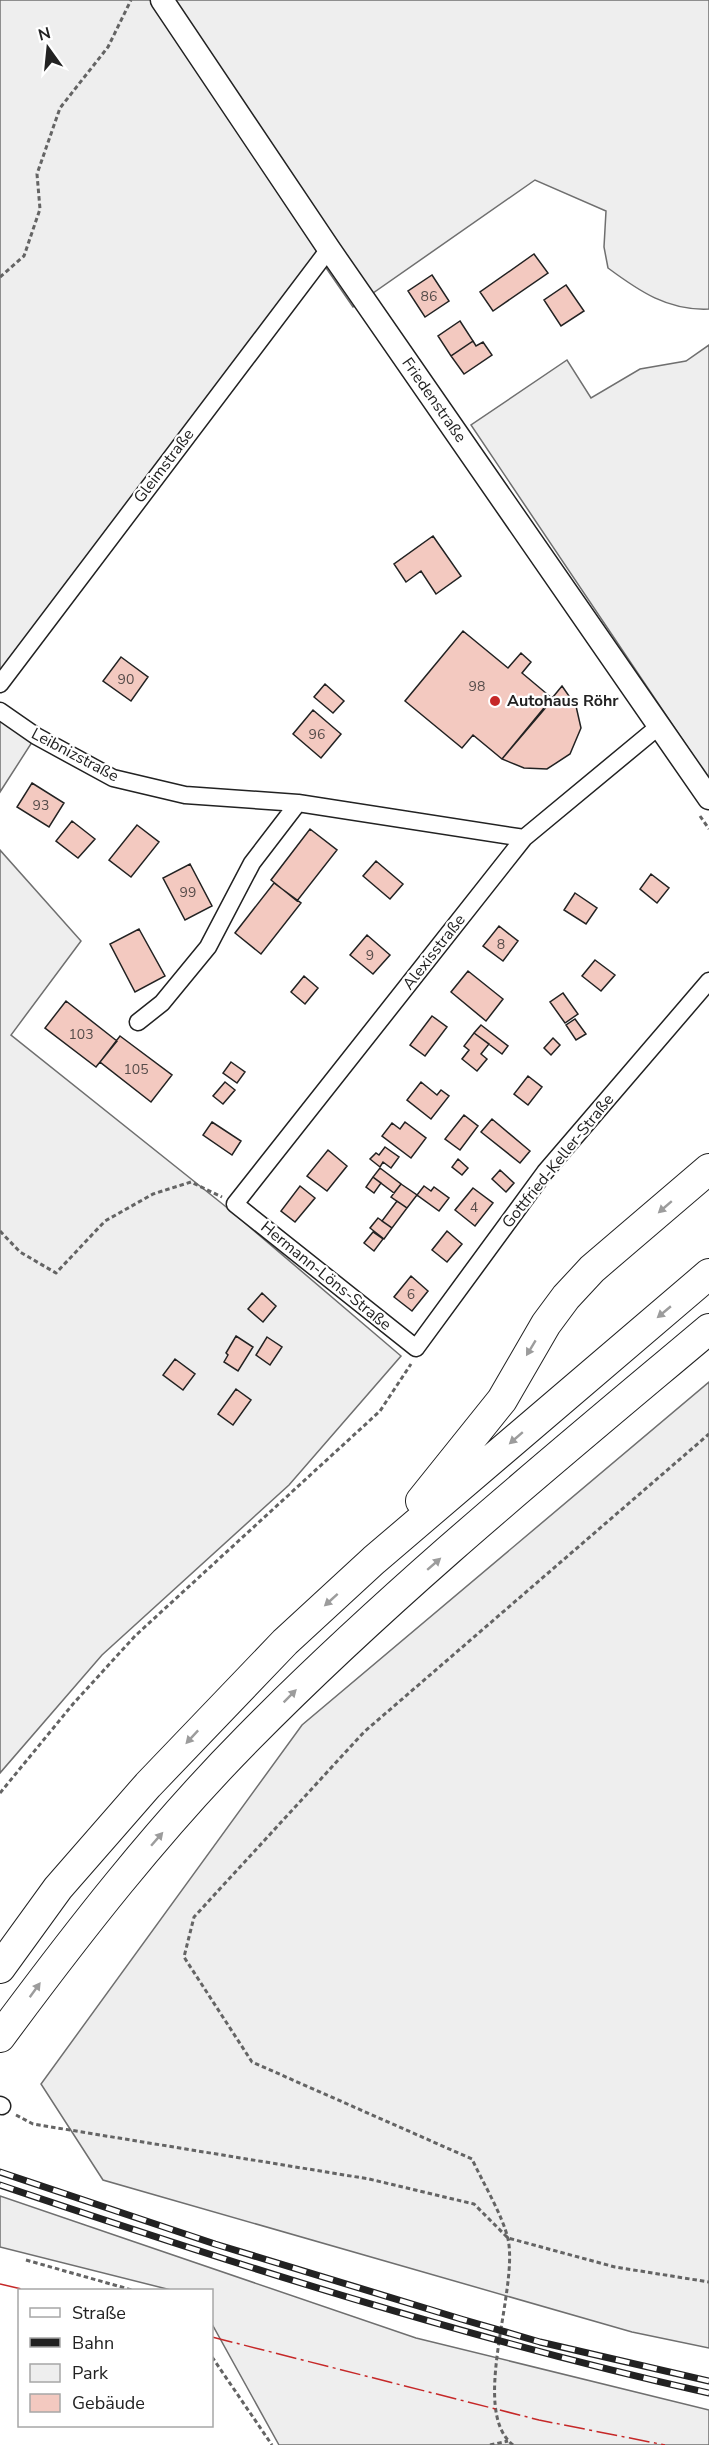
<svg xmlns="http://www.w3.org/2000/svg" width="709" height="2445" viewBox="0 0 709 2445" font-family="'Nunito Sans',sans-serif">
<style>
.green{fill:#eee;stroke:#6f6f6f;stroke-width:1.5}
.building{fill:#f3c9c0;stroke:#222;stroke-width:1.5}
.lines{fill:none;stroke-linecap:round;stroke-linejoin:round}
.street-casing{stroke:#222;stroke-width:19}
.secondary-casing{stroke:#222;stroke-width:25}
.highway-casing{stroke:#222;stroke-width:32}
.path{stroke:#646464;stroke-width:3;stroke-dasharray:4.5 3;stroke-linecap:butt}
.street{stroke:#fff;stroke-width:16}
.secondary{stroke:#fff;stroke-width:22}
.highway{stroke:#fff;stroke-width:30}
.rail-casing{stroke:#222;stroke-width:7}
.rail{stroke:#fff;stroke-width:4.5;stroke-dasharray:14;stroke-linecap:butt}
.power{stroke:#c62828;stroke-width:1.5;stroke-dasharray:21 4.5 3 4.5;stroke-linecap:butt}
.oneway{fill:#9c9c9c}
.poi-dot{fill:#c62828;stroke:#fff;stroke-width:2}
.labels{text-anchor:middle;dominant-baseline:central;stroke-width:4.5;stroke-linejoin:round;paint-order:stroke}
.number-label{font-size:14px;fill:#564c4a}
.street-label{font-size:16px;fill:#222;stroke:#fff}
.poi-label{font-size:16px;font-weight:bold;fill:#222;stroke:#fff;text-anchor:start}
</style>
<rect width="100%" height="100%" fill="#fff"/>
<path class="green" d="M0 0H709V309C668 311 639 291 608 268L604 247 606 211 535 180 353 307 320 259 0 684Z
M709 345V779L471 425 567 360 591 398 640 369 686 361Z
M0 711 36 736 0 792Z
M0 850 81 941 11 1035 225 1206 401 1356 289 1485 102 1655 0 1773Z
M709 1382V2348L632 2332 103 2180 41 2084 302 1725Z
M0 2196 416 2338 709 2410V2445H279L212 2324V2290H171L0 2247Z"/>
<path class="building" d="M534 254 548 273 493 311 480 292Z
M432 275 449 301 425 317 408 291Z
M566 285 584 311 561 326 544 300Z
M460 321 473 341 451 356 438 336Z
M473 341 476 346 483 342 492 355 464 374 451 356Z
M433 536 461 576 436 594 421 571 406 582 394 564Z
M463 631 508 668 521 653 531 662 522 673 553 699 502 759 473 735 462 748 405 701Z
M121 657 148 677 131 701 103 681Z
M325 684 344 701 333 713 314 697Z
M562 686 576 706 581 728 570 754 547 769 524 768 502 759Z
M313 710 341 734 321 758 293 734Z
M32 783 64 803 49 827 17 807Z
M72 821 95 839 78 858 56 841Z
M137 825 159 842 131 877 109 860Z
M310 829 337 850 297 901 271 880Z
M376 861 403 884 390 899 363 876Z
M190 864 212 906 185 920 163 878Z
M651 874 669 888 657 903 640 889Z
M274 883 301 903 261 954 235 933Z
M575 893 597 908 586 924 564 910Z
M499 926 518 941 503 961 483 946Z
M139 929 165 976 135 992 110 944Z
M367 935 390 955 373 974 350 955Z
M595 960 615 975 601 991 582 976Z
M468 971 503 999 486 1021 451 992Z
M304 976 318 988 305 1004 291 992Z
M563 993 578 1014 565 1023 550 1002Z
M66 1001 117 1041 96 1067 45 1028Z
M432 1016 447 1027 425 1056 410 1045Z
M575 1019 586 1034 576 1040 566 1025Z
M481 1025 508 1046 502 1054 474 1033Z
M474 1033 489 1044 481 1054 487 1059 477 1071 462 1059 469 1050 464 1046Z
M120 1036 172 1075 151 1102 100 1062Z
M553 1038 560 1045 551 1055 544 1048Z
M231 1062 245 1072 237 1083 223 1073Z
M528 1076 542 1087 528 1105 514 1094Z
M225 1082 235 1090 223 1104 213 1096Z
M421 1082 437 1095 441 1090 449 1096 431 1119 407 1100Z
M464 1115 478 1126 460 1150 445 1139Z
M492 1119 530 1151 520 1163 481 1132Z
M212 1122 241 1141 232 1155 203 1135Z
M405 1122 426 1138 411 1158 382 1136 392 1123 400 1129Z
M385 1147 399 1157 391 1168 383 1162 380 1167 370 1159 376 1153 379 1155Z
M328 1150 347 1166 327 1191 307 1176Z
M458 1159 468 1168 462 1175 452 1167Z
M380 1168 401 1184 394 1193 373 1177Z
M500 1170 514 1183 506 1192 492 1179Z
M373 1177 381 1183 374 1193 366 1187Z
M401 1184 417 1195 407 1208 391 1197Z
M300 1186 315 1198 295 1222 281 1211Z
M424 1186 431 1191 434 1187 449 1198 439 1211 417 1195Z
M473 1188 493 1203 475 1226 455 1210Z
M397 1201 407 1208 392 1228 382 1221Z
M378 1218 392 1228 384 1239 370 1228Z
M447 1231 462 1244 447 1262 432 1250Z
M373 1232 383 1239 374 1251 364 1243Z
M411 1276 428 1291 412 1311 394 1297Z
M262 1293 276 1306 263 1322 248 1309Z
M236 1336 253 1347 238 1371 224 1362 228 1355 226 1353Z
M267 1337 282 1347 270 1365 256 1355Z
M175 1359 195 1374 183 1390 163 1375Z
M236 1389 251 1400 233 1425 218 1414Z"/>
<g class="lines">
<g class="street-casing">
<path id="street" d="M0 684 329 249
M0 711 36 736 113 778 185 795 298 803 524 838
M658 727 524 838 235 1204 416 1348 545 1172 709 981
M138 1022 162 1003 208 947 252 863 298 803
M0 2105 2 2106"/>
</g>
<g class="secondary-casing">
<path id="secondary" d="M162 0 329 249 709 798"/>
</g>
<g class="highway-casing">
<path id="highway" d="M421 1501 502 1400 546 1324 566 1297 592 1269 709 1169
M0 1968 58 1888 148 1785 285 1642 374 1560 709 1274
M0 2037C77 1933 157 1830 248 1738 392 1592 552 1461 709 1329"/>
</g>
<path class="path" d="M0 277 24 256 40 209 37 174 60 108 108 47 131 0
M700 816 709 829
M0 1231 20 1252 56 1273 105 1221 153 1194 191 1182 222 1197
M0 1793 73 1704 135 1636 380 1411 411 1364
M16 2115 33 2124 369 2179 474 2204 508 2238 615 2267 709 2282
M26 2260 132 2290
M212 2357 272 2445
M490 2445 508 2441
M513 2445C469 2410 519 2290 508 2239 503 2216 482 2181 472 2159L252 2062 184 1957 194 1917 364 1732 709 1434"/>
<use href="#street" class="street"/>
<use href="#secondary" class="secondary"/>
<use href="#highway" class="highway"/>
<g class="rail-casing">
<path id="rail" d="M0 2172 215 2244 461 2319 540 2342 709 2381
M0 2185C234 2264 468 2339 709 2393"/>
</g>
<use href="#rail" class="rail"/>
<path class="power" d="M0 2284 26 2290
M212 2337 539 2420 665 2445"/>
</g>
<defs><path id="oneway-solid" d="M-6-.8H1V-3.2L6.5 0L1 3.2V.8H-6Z" transform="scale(1.5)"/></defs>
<g class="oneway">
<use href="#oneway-solid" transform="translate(665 1207) rotate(139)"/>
<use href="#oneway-solid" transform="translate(664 1312) rotate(140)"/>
<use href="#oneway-solid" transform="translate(531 1348) rotate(121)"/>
<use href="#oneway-solid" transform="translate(516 1438) rotate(139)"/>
<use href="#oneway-solid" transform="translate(434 1564) rotate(-41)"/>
<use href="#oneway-solid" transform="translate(331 1600) rotate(138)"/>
<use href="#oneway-solid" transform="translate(290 1696) rotate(-45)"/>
<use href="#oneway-solid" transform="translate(192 1737) rotate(133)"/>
<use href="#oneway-solid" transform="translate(157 1839) rotate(-49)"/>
<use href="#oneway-solid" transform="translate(35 1990) rotate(-54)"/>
</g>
<circle class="poi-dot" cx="495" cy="701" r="6"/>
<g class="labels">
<g class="number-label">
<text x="429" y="296">86</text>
<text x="126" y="679">90</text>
<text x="477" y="686">98</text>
<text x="317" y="734">96</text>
<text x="41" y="805">93</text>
<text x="188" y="892">99</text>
<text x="501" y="944">8</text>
<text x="370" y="955">9</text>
<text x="81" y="1034">103</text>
<text x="136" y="1069">105</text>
<text x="474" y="1207">4</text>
<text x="411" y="1294">6</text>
</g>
<g class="street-label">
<text transform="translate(434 400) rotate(55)">Friedenstraße</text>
<text transform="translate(164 466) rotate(-53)">Gleimstraße</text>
<text transform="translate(75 755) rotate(28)">Leibnizstraße</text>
<text transform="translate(434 952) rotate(-52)">Alexisstraße</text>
<text transform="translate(558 1161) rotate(-51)">Gottfried-Keller-Straße</text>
<text transform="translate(326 1276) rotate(39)">Hermann-Löns-Straße</text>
</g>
<g class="poi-label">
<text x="507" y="701">Autohaus Röhr</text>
</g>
</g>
<rect x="18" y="2289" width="195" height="138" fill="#ffffff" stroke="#a7a7a7" stroke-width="1.5"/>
<rect x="30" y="2308" width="30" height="9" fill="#ffffff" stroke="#a7a7a7" stroke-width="1.5"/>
<text x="72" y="2319" font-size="18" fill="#222222">Straße</text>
<rect x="30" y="2338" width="30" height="9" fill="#222222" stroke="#a7a7a7" stroke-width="1.5"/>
<text x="72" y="2349" font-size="18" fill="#222222">Bahn</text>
<rect x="30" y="2364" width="30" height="18" fill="#eeeeee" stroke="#a7a7a7" stroke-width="1.5"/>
<text x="72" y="2379" font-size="18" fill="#222222">Park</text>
<rect x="30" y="2394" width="30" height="18" fill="#f3c9c0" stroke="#a7a7a7" stroke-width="1.5"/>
<text x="72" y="2409" font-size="18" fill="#222222">Gebäude</text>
<g transform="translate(48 48) rotate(345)" stroke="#ffffff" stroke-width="4.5" paint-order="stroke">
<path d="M0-4.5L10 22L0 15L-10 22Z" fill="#222222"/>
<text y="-9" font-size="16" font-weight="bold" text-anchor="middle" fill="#222222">N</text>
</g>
</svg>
